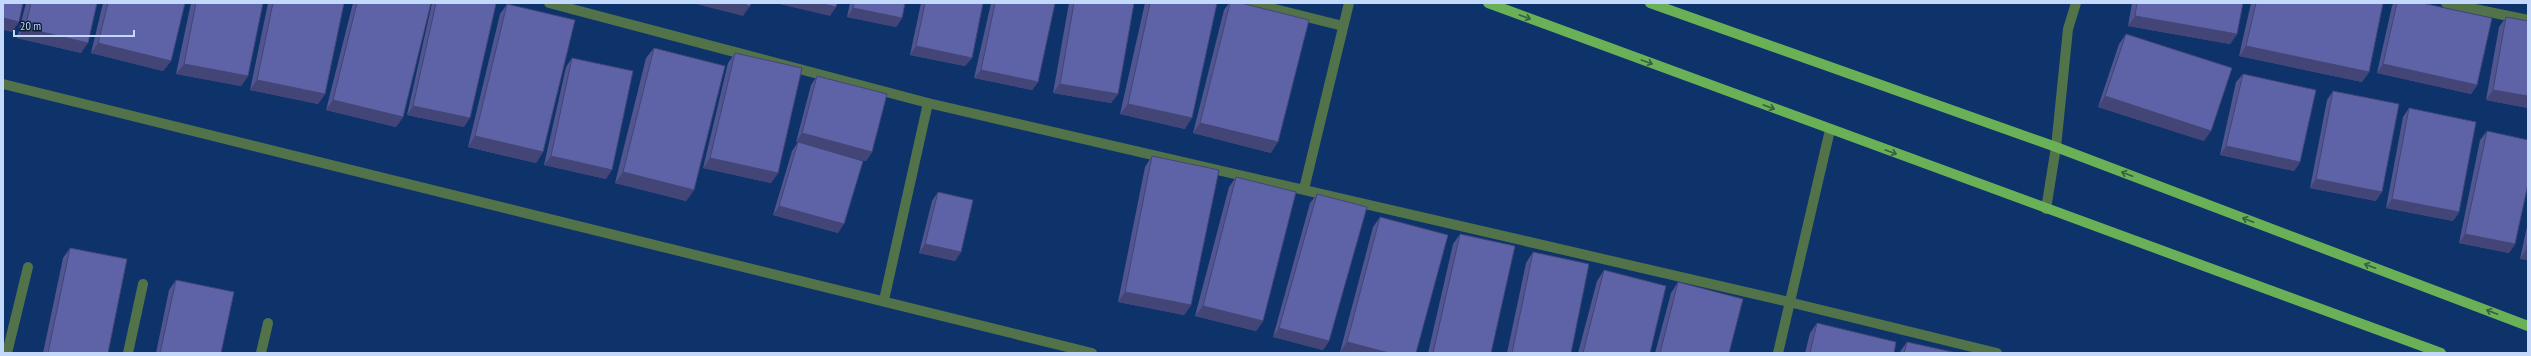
<svg xmlns="http://www.w3.org/2000/svg" width="2531" height="356" viewBox="0 0 2531 356" font-family="'PT Sans Narrow',sans-serif">
<style>
.lines{fill:none;stroke-linecap:round;stroke-linejoin:round}
.minor{stroke:#527349;stroke-width:10}
.major{stroke:#6ab056;stroke-width:10}
.wall{fill:#515590}
.shaded-wall{fill:#424576}
.building{fill:#5e63a8;stroke:#424576}
.oneway{stroke:#365f44}
</style>
<rect width="100%" height="100%" fill="#0e326a"/>
<g class="lines">
<path class="minor" d="M549 3 928 103 1789 302 1997 353
M1250 3 1343 26
M2446 3 2528 20
M3 84 1092 353
M1304 189 1349 3
M2046 209 2056 147 2068 29 2076 3
M884 300 928 103
M7 353 28 267
M128 353 143 284
M261 353 268 323
M1778 353 1830 130"/>
<path class="major" d="M1488 3 2441 353
M1650 3 2056 147 2528 326"/>
</g>
<path class="wall" d="M26 3H97L81 53 17 38Z
M103 3H185L171 61 163 71 91 53Z
M191 3H263L248 76 241 86 176 74Z
M268 3H344L325 94 318 104 250 90Z
M353 3H431L403 117 396 127 326 110Z
M432 3H493L464 127 407 115Z
M850 3H905L902 18 896 27 847 17Z
M921 3H983L972 58 965 66 910 55Z
M991 3H1055L1038 82 1032 90 974 78Z
M1069 3H1134L1118 94 1111 103 1053 93Z
M1145 3H1217L1185 129 1120 114Z
M1229 3H1241L1271 153 1193 133 1224 10Z
M2132 3H2243L2237 34 2230 44 2128 26Z
M2251 3H2383L2369 72 2362 82 2239 56Z
M2394 3H2422L2477 85 2471 94 2377 73 2392 6Z
M507 4 543 152 536 163 468 147 500 14Z
M2506 17 2528 21V108L2486 100 2499 27Z
M2126 34 2204 141 2098 107 2119 44Z
M654 48 694 190 686 201 615 183 646 58Z
M735 53 778 173 771 183 703 168 728 63Z
M572 58 606 179 544 165 566 67Z
M2243 74 2300 162 2294 171 2220 155 2236 82Z
M817 76 872 152 866 161 799 143 838 233 773 215 792 151 798 142H796L811 85Z
M2333 91 2376 201 2310 188 2327 100Z
M2409 108 2459 212 2453 221 2386 208 2403 117Z
M2487 131 2515 244 2509 253 2459 243 2480 140Z
M1152 156 1191 305 1184 315 1118 302 1145 167Z
M1236 177 1263 321 1256 331 1195 316 1229 187Z
M938 192 961 252 955 261 919 253 932 201Z
M1317 194 1329 341 1323 350 1273 337 1310 203Z
M1380 217 1416 353H1344L1340 352 1373 227Z
M2528 222V260L2520 259Z
M1460 234 1491 353H1428L1453 244Z
M70 248 108 353H43L63 258Z
M1533 252 1571 353H1507L1526 263Z
M1604 270 1650 353H1578L1597 281Z
M176 280 221 353H156L169 290Z
M1678 282 1729 353H1655L1671 293Z
M1817 323 1894 353H1805L1810 333Z
M1907 342 1957 353H1899Z"/>
<path class="shaded-wall" d="M692 3H740L750 6 743 16Z
M775 3H819L836 7 830 16Z
M853 8 902 18 896 27 847 17Z
M2135 16 2237 34 2230 44 2128 26Z
M3 18 19 22 12 32 3 30Z
M25 28 88 43 81 53 17 38Z
M98 43 171 61 163 71 91 53Z
M916 46 972 58 965 66 910 55Z
M2246 46 2369 72 2362 82 2239 56Z
M184 64 248 76 241 86 176 74Z
M2383 64 2477 85 2471 94 2377 73Z
M981 70 1038 82 1032 90 974 78Z
M257 80 325 94 318 104 250 90Z
M1060 84 1118 94 1111 103 1053 93Z
M2493 90 2528 96V108L2486 100Z
M2105 96 2211 131 2204 141 2098 107Z
M333 100 403 117 396 127 326 110Z
M1128 104 1192 118 1185 129 1120 114Z
M413 106 470 118 464 127 407 115Z
M1200 123 1278 142 1271 153 1193 133Z
M802 133 872 152 866 161 796 142Z
M475 136 543 152 536 163 468 147Z
M2226 146 2300 162 2294 171 2220 155Z
M551 156 612 170 606 179 544 165Z
M710 158 778 173 771 183 703 168Z
M623 172 694 190 686 201 615 183Z
M2316 179 2382 192 2376 201 2310 188Z
M2392 199 2459 212 2453 221 2386 208Z
M779 206 844 224 838 233 773 215Z
M2465 234 2515 244 2509 253 2459 243Z
M925 244 961 252 955 261 919 253Z
M2526 250H2528V260L2520 259Z
M1125 292 1191 305 1184 315 1118 302Z
M1203 306 1263 321 1256 331 1195 316Z
M1279 328 1329 341 1323 350 1273 337Z
M1347 342 1389 353H1344L1340 352Z"/>
<path class="building" d="M3 3H23L19 22 3 18Z
M31 3H97L88 43 25 28Z
M108 3H185L171 61 98 43Z
M196 3H263L248 76 184 64Z
M273 3H344L325 94 257 80Z
M357 3H431L403 117 333 100Z
M436 3H493L496 4 470 118 413 106Z
M740 3H751L750 6Z
M819 3H837L836 7Z
M854 3H905L902 18 853 8Z
M925 3H983L972 58 916 46Z
M995 3H1055L1038 82 981 70Z
M1074 3H1134L1118 94 1060 84Z
M1150 3H1217L1192 118 1128 104Z
M1230 3H1241L1309 20 1278 142 1200 123Z
M2137 3H2243L2237 34 2135 16Z
M2256 3H2383L2369 72 2246 46Z
M2397 3H2422L2492 18 2477 85 2383 64Z
M507 4 575 20 543 152 475 136Z
M2506 17 2528 21V96L2493 90Z
M2126 34 2232 68 2211 131 2105 96Z
M654 48 725 66 694 190 623 172Z
M735 53 802 68 778 173 710 158Z
M572 58 633 71 612 170 551 156Z
M2243 74 2316 90 2300 162 2226 146Z
M817 76 887 94 872 152 802 133Z
M2333 91 2399 104 2382 192 2316 179Z
M2409 108 2476 122 2459 212 2392 199Z
M2487 131 2528 140V184L2515 244 2465 234Z
M798 142 863 161 844 224 779 206Z
M1152 156 1219 170 1191 305 1125 292Z
M1236 177 1296 192 1263 321 1203 306Z
M938 192 973 200 961 252 925 244Z
M1317 194 1367 207 1329 341 1279 328Z
M1380 217 1448 235 1416 353H1389L1347 342Z
M1460 234 1515 246 1491 353H1433Z
M2528 241V250H2526Z
M70 248 127 259 108 353H48Z
M1533 252 1589 264 1571 353H1512Z
M1604 270 1666 286 1650 353H1583Z
M176 280 234 292 221 353H160Z
M1678 282 1743 299 1729 353H1660Z
M1817 323 1896 342 1894 353H1810Z
M1907 342 1957 353H1904Z"/>
<defs><path id="oneway-shaft" d="M-6 0H5M1.5-3L5.5 0L1.5 3" fill="none" stroke-width="1.6" stroke-linecap="round" stroke-linejoin="round"/></defs>
<g class="oneway">
<use href="#oneway-shaft" transform="translate(1525 17) rotate(20)"/>
<use href="#oneway-shaft" transform="translate(1647 62) rotate(20)"/>
<use href="#oneway-shaft" transform="translate(1769 107) rotate(20)"/>
<use href="#oneway-shaft" transform="translate(1891 152) rotate(20)"/>
<use href="#oneway-shaft" transform="translate(2127 174) rotate(-159)"/>
<use href="#oneway-shaft" transform="translate(2248 220) rotate(-159)"/>
<use href="#oneway-shaft" transform="translate(2370 266) rotate(-159)"/>
<use href="#oneway-shaft" transform="translate(2492 312) rotate(-159)"/>
</g>
<rect width="2531" height="356" fill="none" stroke="#c3d9fb" stroke-width="8"/>
<path d="M14 30v6h120v-6" fill="none" stroke="#c3d9fb" stroke-width="2"/>
<text x="20" y="30" font-size="12" fill="#c3d9fb" stroke="#0c1c35" stroke-width="3" paint-order="stroke">20 m</text>
</svg>
